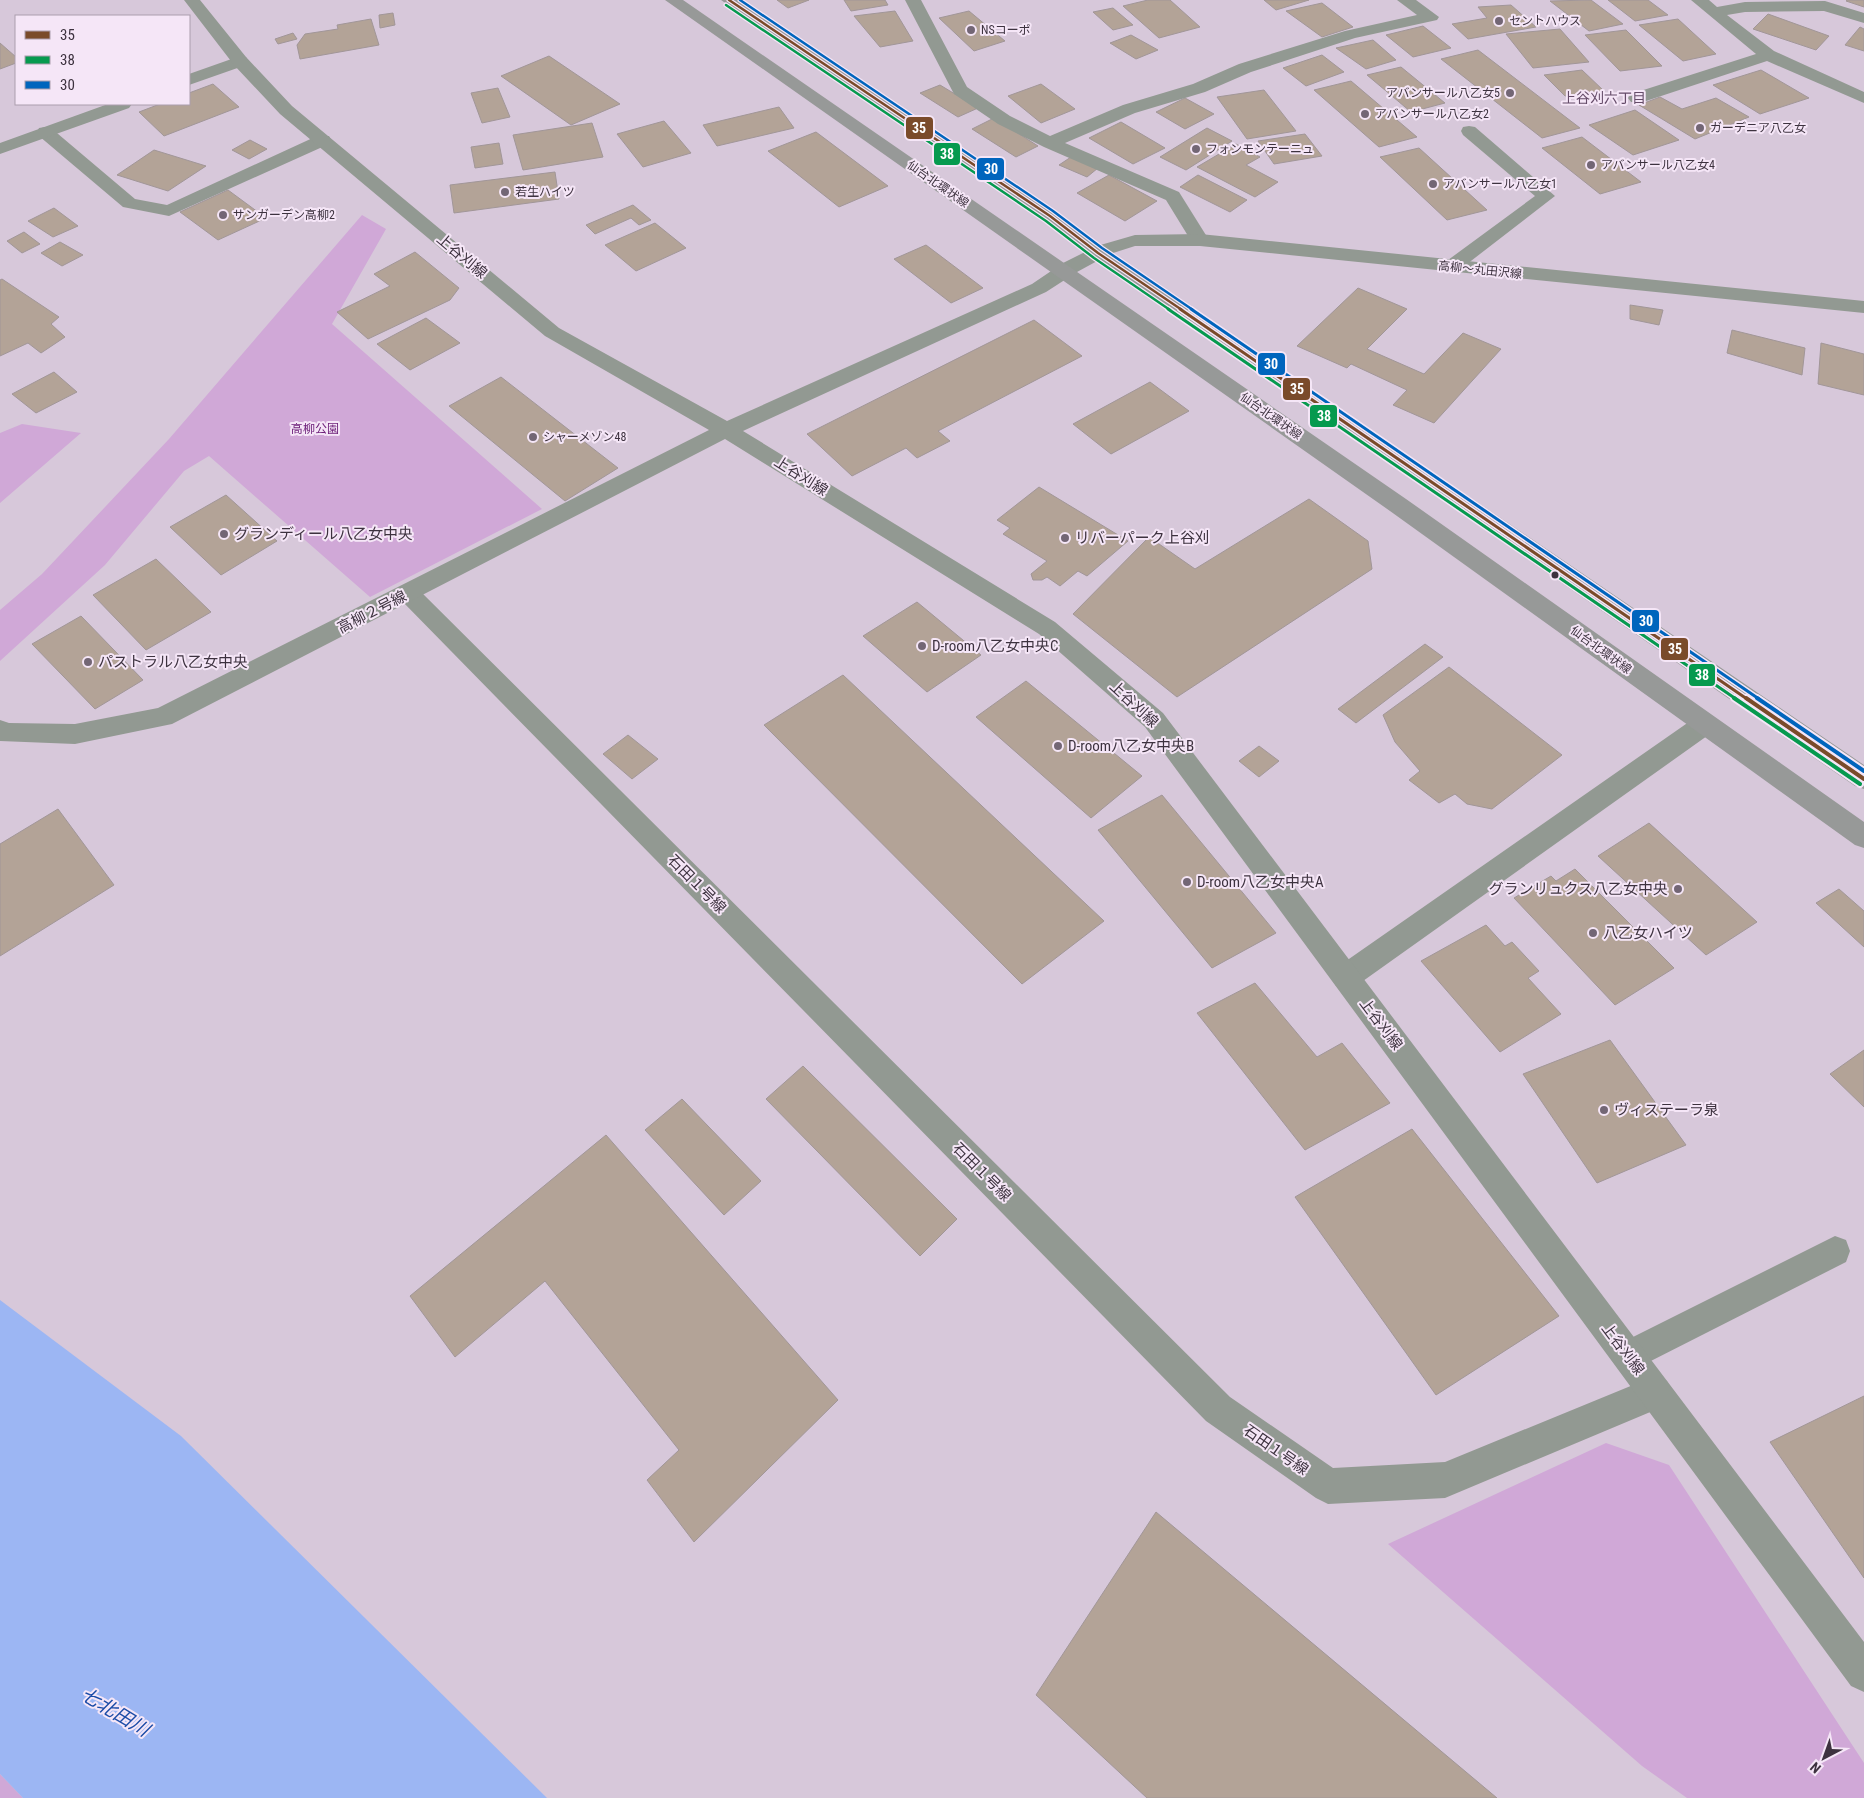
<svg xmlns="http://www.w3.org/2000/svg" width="1864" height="1798" viewBox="0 0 1864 1798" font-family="'Roboto Condensed','Noto Sans JP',sans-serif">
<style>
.green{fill:#d0a8d7}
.water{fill:#9cb6f3}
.building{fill:#b3a397;stroke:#a19698}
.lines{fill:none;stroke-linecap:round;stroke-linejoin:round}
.service{fill:#929992;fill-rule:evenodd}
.minor{fill:#929992;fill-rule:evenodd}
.tertiary{fill:#929992;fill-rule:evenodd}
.primary{fill:#979998;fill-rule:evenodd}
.bus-1-far2-casing{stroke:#f5e6f7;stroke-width:5}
.bus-1-far1-casing{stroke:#f5e6f7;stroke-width:6}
.bus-1-casing{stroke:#f5e6f7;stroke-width:8}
.bus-2-far2-casing{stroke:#f5e6f7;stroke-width:5}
.bus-2-far1-casing{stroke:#f5e6f7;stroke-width:6}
.bus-2-casing{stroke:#f5e6f7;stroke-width:8}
.bus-3-far2-casing{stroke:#f5e6f7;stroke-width:5}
.bus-3-far1-casing{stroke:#f5e6f7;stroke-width:6}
.bus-3-casing{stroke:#f5e6f7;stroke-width:8}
.bus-1-far2{stroke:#7a4b2a;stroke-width:2.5}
.bus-1-far1{stroke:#7a4b2a;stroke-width:3}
.bus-1{stroke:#7a4b2a;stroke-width:4}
.bus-2-far2{stroke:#069a4f;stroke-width:2.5}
.bus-2-far1{stroke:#069a4f;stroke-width:3}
.bus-2{stroke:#069a4f;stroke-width:4}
.bus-3-far2{stroke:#0065bd;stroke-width:2.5}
.bus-3-far1{stroke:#0065bd;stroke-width:3}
.bus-3{stroke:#0065bd;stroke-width:4}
.poi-dot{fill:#736675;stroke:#f5e6f7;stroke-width:2}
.bus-dot{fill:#3d323f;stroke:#f5e6f7;stroke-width:2}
.labels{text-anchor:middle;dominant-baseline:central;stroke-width:4;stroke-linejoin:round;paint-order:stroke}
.far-poi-label{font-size:12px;fill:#3d323f;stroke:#f5e6f7;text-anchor:start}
.far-street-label{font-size:12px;fill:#3d323f;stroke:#f5e6f7}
.far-park-label{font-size:12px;fill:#6e217a;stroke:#f5e6f7}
.far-neighbourhood-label{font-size:14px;fill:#654c69;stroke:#f5e6f7}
.street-label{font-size:15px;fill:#3d323f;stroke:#f5e6f7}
.poi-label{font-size:15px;fill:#3d323f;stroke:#f5e6f7;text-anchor:start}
.near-water-label{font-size:19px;font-style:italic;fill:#1c4ca7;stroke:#f5e6f7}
.line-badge{stroke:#f5e6f7;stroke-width:2}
.badge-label{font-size:14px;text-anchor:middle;font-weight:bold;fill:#fff}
</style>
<rect width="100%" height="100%" fill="#d7c8da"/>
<path class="green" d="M362 215 386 229 332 324 542 509 370 597 209 456 184 471 105 565 0 661V610L42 574 169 439Z
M22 424 81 433 0 503V433Z
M1606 1443 1669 1465 1864 1763V1798H1687L1642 1766 1388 1544Z
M0 1774 23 1798H0Z"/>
<path class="water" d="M0 1300 181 1436 547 1798H23L0 1774Z"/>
<path class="building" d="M777 0H809L788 8Z
M844 0H885L888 5 851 11Z
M1148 0H1170L1200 27 1159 38 1123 6Z
M1264 0H1309L1276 10Z
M1591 0 1623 24 1589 31 1550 1Z
M1608 0H1648L1668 15 1635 21Z
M1847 0H1864V7L1846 1Z
M1322 3 1353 27 1322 37 1286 11Z
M1511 5 1536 27 1468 39 1452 24 1487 18 1478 7Z
M1113 8 1133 25 1113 30 1093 12Z
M895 11 913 41 880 47 854 16Z
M969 11 1005 41 974 51 939 18Z
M393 13 395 25 380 28 379 15Z
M1768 14 1829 36 1816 50 1753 29Z
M371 19 379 45 300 59 297 45 305 34 338 29 337 25Z
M1678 19 1716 54 1683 61 1639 25Z
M1423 26 1451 48 1413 57 1386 35Z
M1860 27 1864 29V51L1845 45Z
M1560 29 1589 62 1533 68 1506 34Z
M1626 30 1662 66 1620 71 1585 35Z
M293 33 297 39 278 44 275 39Z
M1131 35 1158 50 1136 59 1110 43Z
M1373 40 1396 60 1366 69 1336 48Z
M0 43 16 57V63L0 69Z
M1478 50 1580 128 1542 138 1441 59Z
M1322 55 1344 72 1306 86 1283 68Z
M549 56 620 104 571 125 501 76Z
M1401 67 1445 103 1411 112 1367 75Z
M1582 70 1604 91 1565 96 1544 75Z
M1761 70 1809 98 1760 114 1713 85Z
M1351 81 1417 137 1379 147 1314 90Z
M213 84 239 107 164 136 139 112 160 104H189V93Z
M1041 84 1075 109 1041 123 1008 96Z
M940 85 978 108 958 117 920 93Z
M498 88 510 117 482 123 471 93Z
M1264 90 1296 131 1247 139 1217 97Z
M1660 97 1682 109 1716 98 1749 117 1695 139 1639 105Z
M1185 98 1214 114 1185 129 1156 112Z
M779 107 794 128 717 146 703 125Z
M1635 110 1679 140 1633 155 1589 125Z
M994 118 1038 146 1016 157 972 129Z
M664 121 691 153 643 167 617 134Z
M1121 122 1165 148 1133 164 1089 138Z
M592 123 603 157 523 170 513 135Z
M1207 128 1232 141 1186 170 1160 157Z
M816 132 888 186 839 207 768 151Z
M1305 134 1322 156 1274 164 1258 141Z
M1582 137 1641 182 1600 194 1542 148Z
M250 140 267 149 249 159 232 150Z
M499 143 503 164 475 168 471 147Z
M1236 144 1260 157 1246 165 1278 182 1255 197 1197 167Z
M1419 148 1487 210 1447 220 1380 157Z
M154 150 206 166 168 191 117 175Z
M1071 157 1098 168 1087 177 1059 165Z
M555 172 559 199 454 213 450 185Z
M1109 175 1157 201 1125 221 1077 193Z
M1198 175 1247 200 1230 212 1180 187Z
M228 190 266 218 218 240 180 212Z
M633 205 651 220 639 225 631 218 595 234 586 225Z
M54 208 78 226 53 237 28 221Z
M655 223 686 248 636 271 605 245Z
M24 232 40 244 22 253 7 241Z
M60 242 83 255 62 266 41 253Z
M926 245 983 288 951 303 894 259Z
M415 252 459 288 450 300 368 339 337 312 390 286 374 274Z
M2 279 59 317 51 324 65 337 41 353 28 343 0 356V280Z
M1358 288 1407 309 1367 349 1424 374 1463 333 1501 349 1434 423 1393 405 1407 390 1351 364 1347 368 1297 346Z
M1630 305 1663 310 1659 325 1630 319Z
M426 318 460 343 410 370 377 344Z
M1034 320 1082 356 938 431 950 441 917 458 906 448 852 476 807 434Z
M1732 330 1805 348 1802 375 1727 353Z
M1821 343 1864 354V395L1818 384Z
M54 372 77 392 36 413 12 394Z
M501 377 618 468 565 501 449 406Z
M1150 382 1189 411 1111 454 1073 424Z
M1039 487 1128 541 1087 576 1078 571 1060 586 1047 577 1042 580H1033L1031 574 1047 561 1003 534 1010 528 997 520Z
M226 495 277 541 221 575 170 527Z
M1309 499 1368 541 1372 569 1177 697 1073 614 1149 537 1195 569Z
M156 559 211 612 146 650 93 595Z
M917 602 981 655 927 692 863 636Z
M81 616 143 680 95 709 32 644Z
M1425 644 1443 657 1356 723 1338 709Z
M1449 667 1562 755 1492 809 1467 804 1455 794 1439 803 1409 780 1420 771 1395 742 1383 715Z
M843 675 1104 921 1022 984 764 725Z
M1026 681 1142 776 1091 818 976 717Z
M628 735 658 759 632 779 603 754Z
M1259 746 1279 761 1259 777 1239 761Z
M1162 795 1276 933 1212 968 1098 830Z
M58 809 114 885 0 956V844Z
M1649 823 1757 922 1706 955 1598 856Z
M1575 869 1674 968 1615 1005 1514 898 1551 876 1556 881Z
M1839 889 1864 911V947L1816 903Z
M1486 925 1505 946 1512 942 1539 971 1528 978 1561 1014 1500 1052 1421 961Z
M1255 983 1317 1057 1342 1043 1390 1103 1305 1150 1197 1013Z
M1610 1040 1686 1145 1597 1183 1523 1074Z
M1864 1050V1107L1830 1074Z
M803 1066 957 1219 920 1256 766 1099Z
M682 1099 761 1181 724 1215 645 1130Z
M1412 1129 1559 1316 1436 1395 1295 1197Z
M606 1135 838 1400 694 1542 647 1480 679 1450 545 1281 455 1357 410 1296Z
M1864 1396V1578L1770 1442Z
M1156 1512 1497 1798H1147L1036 1695Z"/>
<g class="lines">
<path class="service" d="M1469 126 1475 127 1555 196 1458 271H1444L1442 267 1444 263 1535 196 1463 135 1461 131 1463 127Z
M45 127 51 128 135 199 167 205 317 136H329L331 140 329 144 169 216 123 207 39 136 37 132 39 128Z
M1705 715 1714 717 1717 724 1714 731 1356 986 1346 989 1336 986 1332 977 1336 968 1696 717Z
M1835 1236 1846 1240 1850 1251 1846 1262 1639 1367 1628 1372 1617 1367 1612 1356 1617 1345Z"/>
<path class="minor" d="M905 0H921L967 87 1010 116 1050 136 1123 105 1193 84 1239 64 1345 31 1417 15 1397 0H1416L1439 17 1437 20 1355 38 1251 72 1205 92 1135 113 1065 143 1179 192 1209 240 1207 244H1193L1166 200 1044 147 998 124 954 94Z
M1691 0H1709L1717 7 1745 2 1825 1 1864 13V23L1824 11 1745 12 1727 15 1774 51 1864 92V103L1767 61 1643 102H1631L1628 98 1631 94 1756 54Z
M240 56 246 57 248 61 246 65 189 85V74Z
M108 104H132L129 108 0 154V143Z
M409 585 417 588 1230 1397 1333 1468 1445 1462 1655 1376 1667 1381 1672 1393 1667 1405 1445 1498 1328 1504 1316 1498 1206 1421 401 600 397 594 401 588Z"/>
<path class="tertiary" d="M184 0H200L246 57 292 106 559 328 727 421 1032 284 1063 263 1097 246 1135 235 1200 234 1864 301V313L1200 246H1135L1110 254 1077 272 1046 292 743 431 1055 622 1163 713 1864 1642V1692L1851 1686 1145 727 1039 634 725 439 172 724 75 744 0 741V720L9 723 75 724 158 708 709 430 545 336 280 114 234 65Z"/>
<path class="primary" d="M665 0H683L1406 499 1864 822V848L1855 845 1390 511Z
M721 0H740L1057 212 1105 249 1864 765V789L1855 786 1091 257 1043 220Z"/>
<g class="bus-1-far2-casing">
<path id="bus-1-far2" d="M729 0 1050 216 1098 253 1182 310"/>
</g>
<g class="bus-1-far1-casing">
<path id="bus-1-far1" d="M1180 309 1747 699"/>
</g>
<g class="bus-1-casing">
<path id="bus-1" d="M1746 698 1864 779"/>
</g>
<g class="bus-2-far2-casing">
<path id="bus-2-far2" d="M726 5 1046 221 1094 258 1170 310"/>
</g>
<g class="bus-2-far1-casing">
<path id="bus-2-far1" d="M1168 309 1736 699"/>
</g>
<g class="bus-2-casing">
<path id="bus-2" d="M1734 698 1860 784"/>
</g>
<g class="bus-3-far2-casing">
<path id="bus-3-far2" d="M740 0 1053 211 1102 248 1193 310"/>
</g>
<g class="bus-3-far1-casing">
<path id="bus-3-far1" d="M1191 309 1759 699"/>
</g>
<g class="bus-3-casing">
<path id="bus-3" d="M1757 698 1864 771"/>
</g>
<use href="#bus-1-far2" class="bus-1-far2"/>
<use href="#bus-1-far1" class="bus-1-far1"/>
<use href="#bus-1" class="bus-1"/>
<use href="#bus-2-far2" class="bus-2-far2"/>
<use href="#bus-2-far1" class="bus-2-far1"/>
<use href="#bus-2" class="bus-2"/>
<use href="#bus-3-far2" class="bus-3-far2"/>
<use href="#bus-3-far1" class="bus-3-far1"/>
<use href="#bus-3" class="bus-3"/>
</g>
<g class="poi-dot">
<circle cx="1499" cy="21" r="5"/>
<circle cx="971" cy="30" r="5"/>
<circle cx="1510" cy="93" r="5"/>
<circle cx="1365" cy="114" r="5"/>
<circle cx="1700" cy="128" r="5"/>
<circle cx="1196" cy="149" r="5"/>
<circle cx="1591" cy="165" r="5"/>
<circle cx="1433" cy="184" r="5"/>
<circle cx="505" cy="192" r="5"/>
<circle cx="223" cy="215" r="5"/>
<circle cx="533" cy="437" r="5"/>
<circle cx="224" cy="534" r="5"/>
<circle cx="1065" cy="538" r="5"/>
<circle cx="922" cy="646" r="5"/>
<circle cx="88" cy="662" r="5"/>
<circle cx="1058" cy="746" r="5"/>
<circle cx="1187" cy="882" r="5"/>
<circle cx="1678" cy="889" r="5"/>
<circle cx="1593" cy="933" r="5"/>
<circle cx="1604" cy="1110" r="5"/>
</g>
<circle class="bus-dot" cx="1555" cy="575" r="4.5"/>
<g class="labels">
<g class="far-poi-label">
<text x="1509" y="21">セントハウス</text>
<text x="981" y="30">NSコーポ</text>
<text x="1500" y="93" text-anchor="end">アバンサール八乙女5</text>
<text x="1375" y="114">アバンサール八乙女2</text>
<text x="1710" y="128">ガーデニア八乙女</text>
<text x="1206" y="149">フォンモンテーニュ</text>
<text x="1601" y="165">アバンサール八乙女4</text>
<text x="1443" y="184">アバンサール八乙女1</text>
<text x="515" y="192">若生ハイツ</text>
<text x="233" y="215">サンガーデン高柳2</text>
<text x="543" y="437">シャーメゾン48</text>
</g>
<g class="far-street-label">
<text transform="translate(938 184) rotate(35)">仙台北環状線</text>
<text transform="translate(1480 270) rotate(6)">高柳～丸田沢線</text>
<text transform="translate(1271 416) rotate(35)">仙台北環状線</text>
<text transform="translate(1601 650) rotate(36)">仙台北環状線</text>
</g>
<g class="far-park-label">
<text x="315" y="429">高柳公園</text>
</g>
<g class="far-neighbourhood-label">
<text x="1604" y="98">上谷刈六丁目</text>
</g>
<g class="street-label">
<text transform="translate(462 256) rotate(40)">上谷刈線</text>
<text transform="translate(801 476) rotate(32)">上谷刈線</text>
<text transform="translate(372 612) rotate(-27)">高柳２号線</text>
<text transform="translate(1134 704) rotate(43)">上谷刈線</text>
<text transform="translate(697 884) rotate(45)">石田１号線</text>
<text transform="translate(1381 1024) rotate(53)">上谷刈線</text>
<text transform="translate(982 1172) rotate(45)">石田１号線</text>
<text transform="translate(1623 1349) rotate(53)">上谷刈線</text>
<text transform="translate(1276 1450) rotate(35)">石田１号線</text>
</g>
<g class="poi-label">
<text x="234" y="534">グランディール八乙女中央</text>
<text x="1075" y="538">リバーパーク上谷刈</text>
<text x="932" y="646">D-room八乙女中央C</text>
<text x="98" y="662">パストラル八乙女中央</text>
<text x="1068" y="746">D-room八乙女中央B</text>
<text x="1197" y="882">D-room八乙女中央A</text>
<text x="1668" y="889" text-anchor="end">グランリュクス八乙女中央</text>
<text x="1603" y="933">八乙女ハイツ</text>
<text x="1614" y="1110">ヴィステーラ泉</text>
</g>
<g class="near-water-label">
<text transform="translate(115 1712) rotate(31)">七北田川</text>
</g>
</g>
<g class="line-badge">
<rect x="905" y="116" width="29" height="24" rx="5" fill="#7a4b2a"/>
<rect x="933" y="142" width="28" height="24" rx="5" fill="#069a4f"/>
<rect x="976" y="157" width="29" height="24" rx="5" fill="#0065bd"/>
<rect x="1257" y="352" width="29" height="24" rx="5" fill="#0065bd"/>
<rect x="1282" y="377" width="29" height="24" rx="5" fill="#7a4b2a"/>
<rect x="1309" y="404" width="29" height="24" rx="5" fill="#069a4f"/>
<rect x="1631" y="609" width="29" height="24" rx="5" fill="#0065bd"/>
<rect x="1660" y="637" width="29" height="24" rx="5" fill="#7a4b2a"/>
<rect x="1688" y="663" width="28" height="24" rx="5" fill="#069a4f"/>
</g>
<g class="badge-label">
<text x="919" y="133">35</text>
<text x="947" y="159">38</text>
<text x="991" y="174">30</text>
<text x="1271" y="369">30</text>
<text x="1297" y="394">35</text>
<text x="1324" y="421">38</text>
<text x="1646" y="626">30</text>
<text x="1675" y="654">35</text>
<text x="1702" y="680">38</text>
</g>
<rect x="15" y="15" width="175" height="90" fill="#f5e6f7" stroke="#ab9ead"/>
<rect x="25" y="31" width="25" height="8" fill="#7a4b2a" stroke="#ab9ead"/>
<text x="60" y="40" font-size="15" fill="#3d323f">35</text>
<rect x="25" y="56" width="25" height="8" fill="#069a4f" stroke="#ab9ead"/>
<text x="60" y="65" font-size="15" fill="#3d323f">38</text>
<rect x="25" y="81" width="25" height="8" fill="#0065bd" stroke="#ab9ead"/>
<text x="60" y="90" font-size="15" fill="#3d323f">30</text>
<g transform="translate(1824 1758) rotate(221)" stroke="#f5e6f7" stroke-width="4" paint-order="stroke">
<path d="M0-4L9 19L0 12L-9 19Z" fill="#3d323f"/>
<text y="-8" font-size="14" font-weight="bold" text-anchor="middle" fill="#3d323f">N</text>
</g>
</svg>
